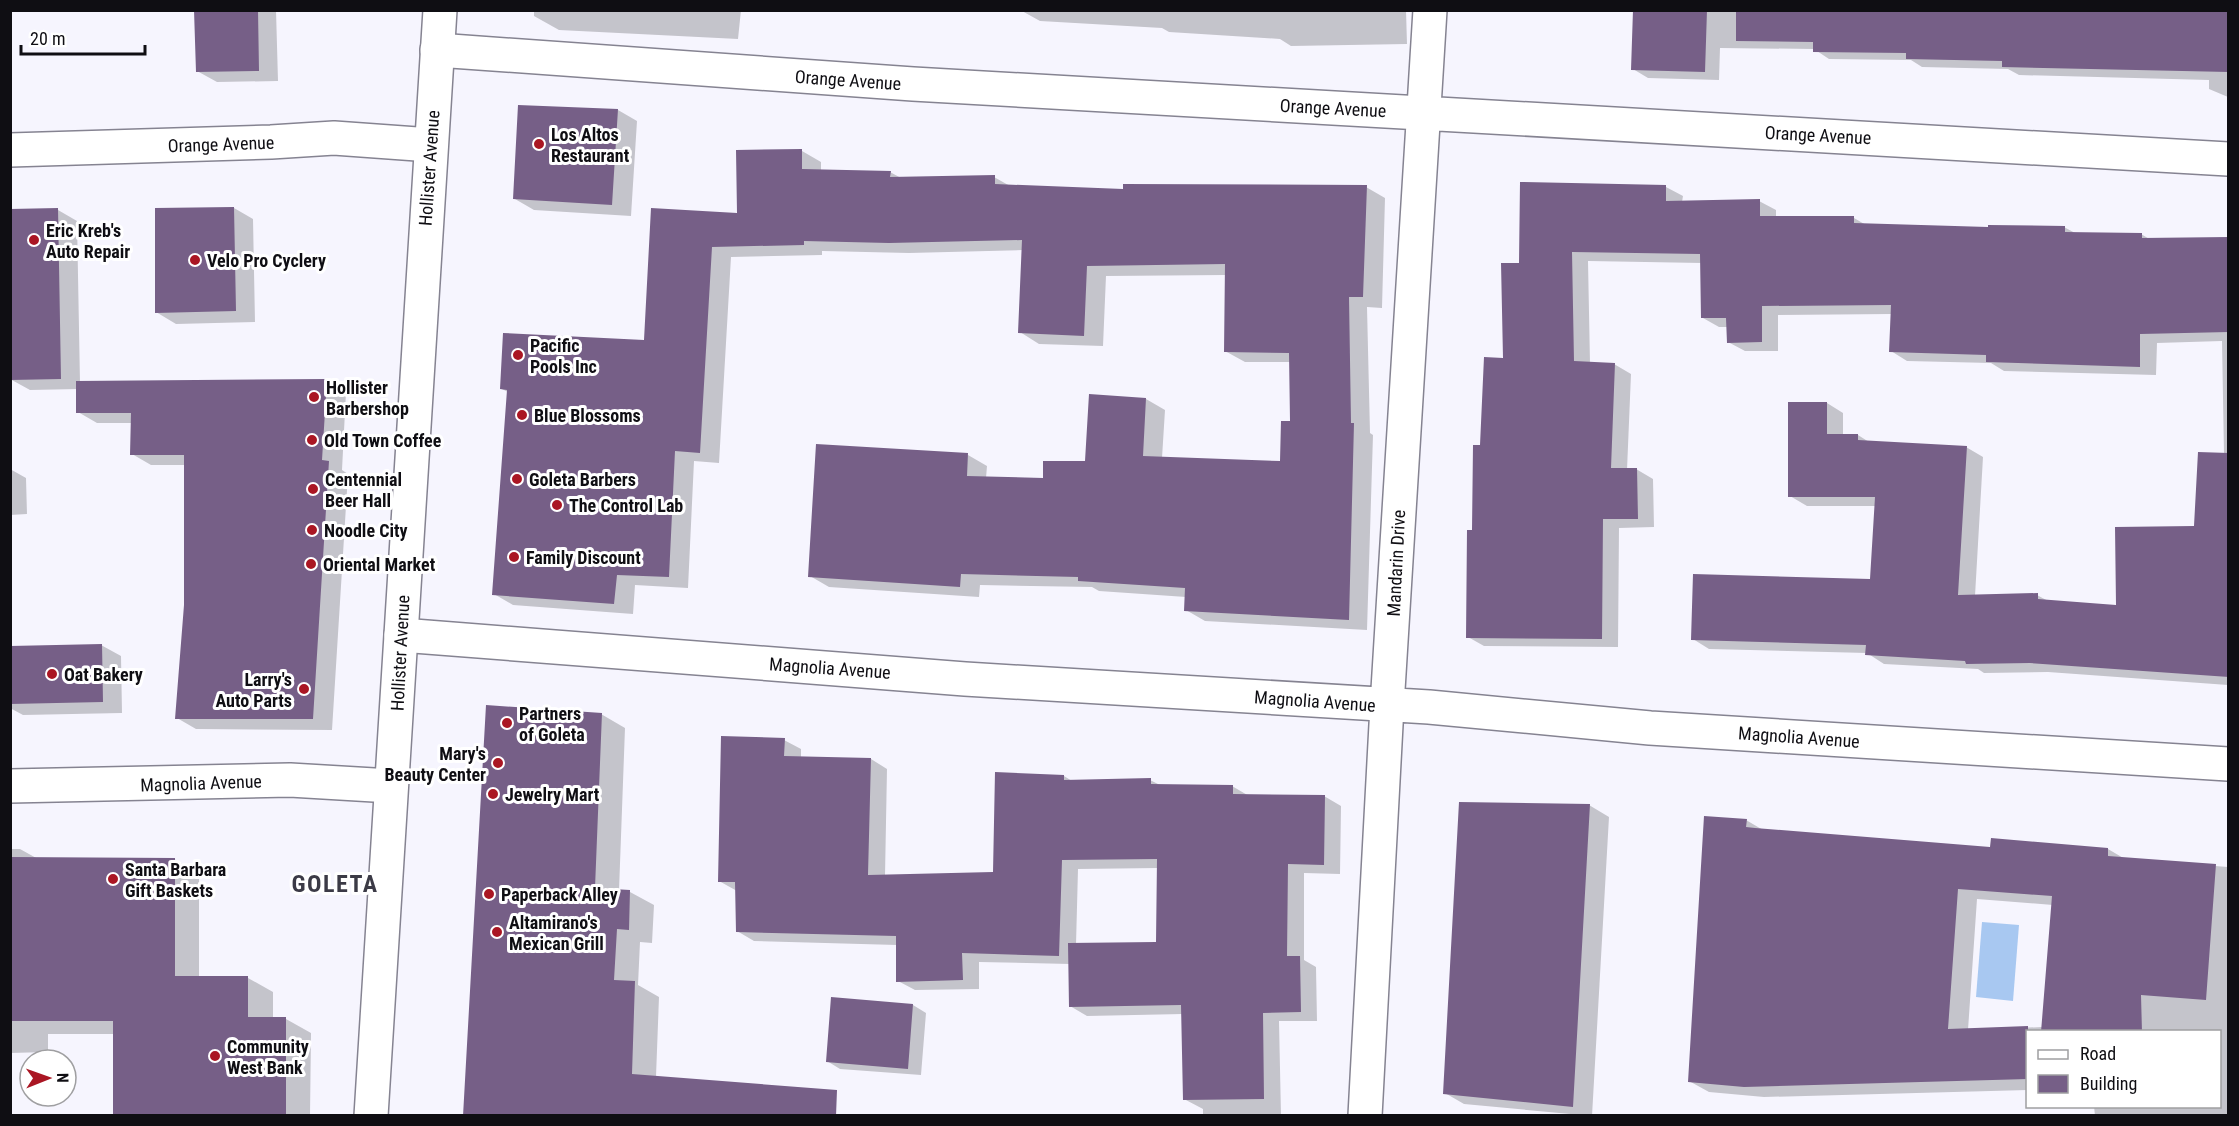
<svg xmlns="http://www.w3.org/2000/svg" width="2239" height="1126" viewBox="0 0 2239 1126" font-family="'Roboto Condensed',sans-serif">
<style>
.water{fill:#a8c8f1}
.shadow{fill:#0003;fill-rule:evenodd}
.building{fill:#765f87}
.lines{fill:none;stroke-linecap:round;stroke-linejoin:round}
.minor-casing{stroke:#858391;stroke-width:36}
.secondary-casing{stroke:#858391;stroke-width:36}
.minor{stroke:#fff;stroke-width:33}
.secondary{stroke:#fff;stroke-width:33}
.poi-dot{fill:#aa1623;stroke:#fff;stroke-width:2}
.labels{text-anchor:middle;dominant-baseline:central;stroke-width:6;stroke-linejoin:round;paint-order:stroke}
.street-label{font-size:18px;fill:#0f0e13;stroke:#fff}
.poi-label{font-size:18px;font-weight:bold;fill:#0f0e13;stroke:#fff;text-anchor:start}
.district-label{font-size:24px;font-weight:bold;letter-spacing:1.5px;fill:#3b3a46;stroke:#fff}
</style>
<rect width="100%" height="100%" fill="#f6f5fe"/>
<path class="water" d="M1982 922 2019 925 2013 1001 1976 997Z"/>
<path class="shadow" d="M196 10H276L278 81 217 82 197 71Z
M534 10H741L738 39 559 30 534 16Z
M1406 10 1407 44 1291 46 1280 39 1169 32 1162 28 1040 21 1022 11Z
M1634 10H2228V97L2209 89V80L2019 75 2008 69 1922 67 1911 60 1829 59 1814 49 1720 48 1719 80 1648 78 1633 69Z
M618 110 637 121 631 216 534 210 515 199Z
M802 151 821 162V171L890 172 901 178 994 177 1010 186 1125 191 1366 187 1385 198 1382 308 1367 307 1370 433 1373 435 1367 630 1205 621 1186 610V597L1099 591 1092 587 980 585 979 597 829 587 810 576 968 455 987 466 986 478 1044 479 1087 463 1146 399 1165 410 1162 458 1281 462 1292 423 1291 362H1245L1225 351 1226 275 1106 276 1103 346 1039 344 1020 332 1023 250 909 253 822 251V255L731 257 719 463 694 461 688 588 635 585 633 614 513 605 494 594 508 392 502 389 645 342 653 210 739 214Z
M1521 183 1666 187 1683 196 1682 202 1759 201 1776 210V218H1854L1866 225 1989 229 2064 227 2075 233 2141 234 2151 240 2228 238V685L2048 672 1984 673 1978 669 1884 664 1867 653 1709 649 1693 639 1872 580 1876 506H1807L1790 496 1827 403 1843 413V435H1858L1869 442 1966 447 1983 457 1975 596 2037 595 2048 601 2118 606 2196 527 2224 455 2222 341 2157 343 2156 375 2004 371 1991 363 1907 361 1891 351 1892 314 1778 315V351H1745L1728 342V327H1719L1703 318 1702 263 1588 261 1590 363 1614 364 1631 374 1627 470 1636 469 1653 479 1654 527 1619 528 1618 647 1484 646 1468 637 1482 446 1504 359 1520 265Z
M234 208 253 219 255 322 176 324 156 312Z
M58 210 77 221 80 382 327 381 346 392 342 470 348 474 332 730 196 729 177 718 186 605V465H151L132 454V423H97L78 412V389L30 390 10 379Z
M10 469 26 478 27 514 10 515Z
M101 645 121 656 122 713 23 715 10 708V648Z
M601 714 625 728 619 891 630 892 654 905 652 943 640 942 638 985 659 997 656 1077 463 1116Z
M784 740 801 749V758L871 759 887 769 885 876 994 874 1064 776 1072 781 1150 780 1160 785 1232 786 1249 796H1324L1341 806 1340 874 1304 873V960L1316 967 1317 1021H1279L1281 1116H1203V1109L1184 1099 1183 1014 1087 1016 1070 1006V964L979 962V989L915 990 898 981 897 945 754 941 737 931V891L719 881ZM1158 868 1157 943 1076 945 1078 869Z
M1589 805 1609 817 1592 1116 1464 1104 1445 1093Z
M1746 820 1763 830 1991 849H2108L2125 859 2228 867V1116H2095L2094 1106H2220V1032H2028V1090L1764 1097 1709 1092 1689 1081ZM1977 899 2053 905 2043 1027 1968 1030Z
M10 849H20L38 859H174L199 874V978H248L273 992V1019H286L311 1033 310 1116H116L114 1034H48V1052L10 1053Z
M832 999 913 1005 926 1013 921 1075 840 1069 827 1061Z"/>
<path class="building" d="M194 10H258L259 71 196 72Z
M1633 10H1707L1705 72 1631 70Z
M1736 10H2229V72L2002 67V61L1906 59V53L1813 52V42L1736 41Z
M518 105 618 109 612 205 513 199Z
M802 149V169L891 171 890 177 995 175V184L1123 189V184L1367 185 1363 297H1349L1351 423H1354L1349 620 1184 611 1185 588 1078 581V577L961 574 960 587 808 577 816 444 968 453 967 476 1043 478V461H1085L1089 394 1146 398 1143 456 1280 461 1281 421H1290L1289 353 1224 352 1225 264 1087 266 1084 336 1018 333 1022 240 889 243 804 241V245L712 247 700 453 675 451 669 577 617 575 614 604 492 595 507 390 500 389 503 333 644 340 651 208 737 213 736 150Z
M1520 182 1666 185V201L1760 199V216H1854V223L1988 227V225L2065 226V232L2142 233V238L2229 237V332L2140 334V367L1986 362V355L1889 352 1891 305 1762 306V342L1727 343 1726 318H1701L1700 254 1572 252 1574 361 1615 363 1611 468H1637L1638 519H1603L1602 639 1466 638 1467 530H1472L1473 445H1480L1484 357 1503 358 1501 263H1519Z
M234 207 236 311 155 313V208Z
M58 208 61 379 10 380V209Z
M327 379 322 460 329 461 313 719H175L184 605V455H130L131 413H76V381Z
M1788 402H1827V434H1858V440L1967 446 1958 595 2038 593V599L2116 605 2115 527 2194 526 2198 452 2229 453V677L2030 663 1966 664 1965 661 1865 655 1866 645 1691 640 1693 574 1870 579 1875 497H1788Z
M102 644 103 702 10 704V646Z
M486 705 602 713 595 888 630 890 629 930 617 929 614 980 635 981 632 1074 837 1090 836 1116H463Z
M721 736 785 738 784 756 871 758 868 875 993 872 995 772 1064 775V780L1151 778V784L1233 785V794L1325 795 1324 865 1288 864 1287 956H1300L1301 1012 1263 1013 1264 1099 1183 1100 1181 1005 1069 1007 1068 943 1156 942 1157 859 1062 860 1059 956 962 953 963 980 896 982V936L736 932 735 882H718Z
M1459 802 1590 804 1573 1107 1443 1094Z
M1704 816 1747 819 1746 827 1755 828 1990 847 1991 838 2108 848V856L2216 864 2206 1000 2141 995 2142 1032H2041L2052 896 1958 889 1948 1029 2028 1026V1079L1744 1087 1688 1082Z
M10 857 175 858V976H248V1017H286V1116L113 1115V1021H10Z
M831 997 913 1004 908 1069 826 1062Z"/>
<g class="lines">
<g class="minor-casing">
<path id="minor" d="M437 50 913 84 2228 159
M10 150 271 142 334 138 431 145
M401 635 965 679 1429 707 1650 728 2228 764
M10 786 290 780 391 786
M1365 1116 1387 706 1430 10"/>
</g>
<g class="secondary-casing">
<path id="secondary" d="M371 1116 440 10"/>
</g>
<use href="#minor" class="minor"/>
<use href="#secondary" class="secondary"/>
</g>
<g class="poi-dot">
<circle cx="539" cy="144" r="6"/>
<circle cx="34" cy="240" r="6"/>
<circle cx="195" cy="260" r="6"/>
<circle cx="518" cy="355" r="6"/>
<circle cx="314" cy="397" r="6"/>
<circle cx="522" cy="415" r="6"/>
<circle cx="312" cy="440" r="6"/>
<circle cx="517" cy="479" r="6"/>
<circle cx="313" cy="489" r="6"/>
<circle cx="557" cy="505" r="6"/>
<circle cx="312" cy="530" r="6"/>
<circle cx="514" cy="557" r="6"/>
<circle cx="311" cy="564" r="6"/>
<circle cx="52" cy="674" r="6"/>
<circle cx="304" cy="689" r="6"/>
<circle cx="507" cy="723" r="6"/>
<circle cx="498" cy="763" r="6"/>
<circle cx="493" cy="794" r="6"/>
<circle cx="113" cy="879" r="6"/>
<circle cx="489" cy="894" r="6"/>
<circle cx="497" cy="932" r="6"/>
<circle cx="215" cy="1056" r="6"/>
</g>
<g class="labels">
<g class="street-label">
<text transform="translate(848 80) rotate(4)">Orange Avenue</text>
<text transform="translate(1333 108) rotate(3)">Orange Avenue</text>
<text transform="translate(1818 135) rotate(3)">Orange Avenue</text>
<text transform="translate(221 144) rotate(-2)">Orange Avenue</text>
<text transform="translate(429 168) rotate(-86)">Hollister Avenue</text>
<text transform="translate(1396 563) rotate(-87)">Mandarin Drive</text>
<text transform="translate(400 653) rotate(-87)">Hollister Avenue</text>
<text transform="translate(830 668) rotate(4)">Magnolia Avenue</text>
<text transform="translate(1315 701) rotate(4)">Magnolia Avenue</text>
<text transform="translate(1799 737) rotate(4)">Magnolia Avenue</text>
<text transform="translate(201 783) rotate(-2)">Magnolia Avenue</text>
</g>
<g class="poi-label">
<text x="551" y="134">Los Altos<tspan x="551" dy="21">Restaurant</tspan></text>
<text x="46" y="230">Eric Kreb's<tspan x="46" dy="21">Auto Repair</tspan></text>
<text x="207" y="260">Velo Pro Cyclery</text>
<text x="530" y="345">Pacific<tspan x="530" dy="21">Pools Inc</tspan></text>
<text x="326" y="387">Hollister<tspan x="326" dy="21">Barbershop</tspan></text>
<text x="534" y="415">Blue Blossoms</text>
<text x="324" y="440">Old Town Coffee</text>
<text x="325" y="479">Centennial<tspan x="325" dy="21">Beer Hall</tspan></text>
<text x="529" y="479">Goleta Barbers</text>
<text x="569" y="505">The Control Lab</text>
<text x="324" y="530">Noodle City</text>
<text x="526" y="557">Family Discount</text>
<text x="323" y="564">Oriental Market</text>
<text x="64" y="674">Oat Bakery</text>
<text x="292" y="679" text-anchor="end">Larry's<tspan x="292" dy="21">Auto Parts</tspan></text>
<text x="519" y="713">Partners<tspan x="519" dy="21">of Goleta</tspan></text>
<text x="486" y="753" text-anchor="end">Mary's<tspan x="486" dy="21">Beauty Center</tspan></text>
<text x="505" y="794">Jewelry Mart</text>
<text x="125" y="869">Santa Barbara<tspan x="125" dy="21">Gift Baskets</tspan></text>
<text x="501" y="894">Paperback Alley</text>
<text x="509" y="922">Altamirano's<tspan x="509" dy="21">Mexican Grill</tspan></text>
<text x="227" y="1046">Community<tspan x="227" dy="21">West Bank</tspan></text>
</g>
<g class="district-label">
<text x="335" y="884">GOLETA</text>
</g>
</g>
<rect width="2239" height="1126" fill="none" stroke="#0f0e13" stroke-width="24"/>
<rect x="2026" y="1030" width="195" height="78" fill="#ffffff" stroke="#9f9fa1" stroke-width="1.5"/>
<rect x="2038" y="1050" width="30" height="9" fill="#ffffff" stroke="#9f9fa1" stroke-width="1.5"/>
<text x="2080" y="1060" font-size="18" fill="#0f0e13">Road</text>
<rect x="2038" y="1075" width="30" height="18" fill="#765f87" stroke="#9f9fa1" stroke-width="1.5"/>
<text x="2080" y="1090" font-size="18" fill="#0f0e13">Building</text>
<g transform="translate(48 1078) rotate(89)"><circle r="28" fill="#ffffff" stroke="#9f9fa1" stroke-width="1.5"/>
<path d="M0-4.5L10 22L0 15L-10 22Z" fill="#aa1623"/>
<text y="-9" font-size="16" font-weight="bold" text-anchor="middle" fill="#0f0e13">N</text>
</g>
<path d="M21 45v9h124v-9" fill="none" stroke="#0f0e13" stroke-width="3"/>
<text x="30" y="45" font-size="18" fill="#0f0e13" stroke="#ffffff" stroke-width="4.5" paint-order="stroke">20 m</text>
</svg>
